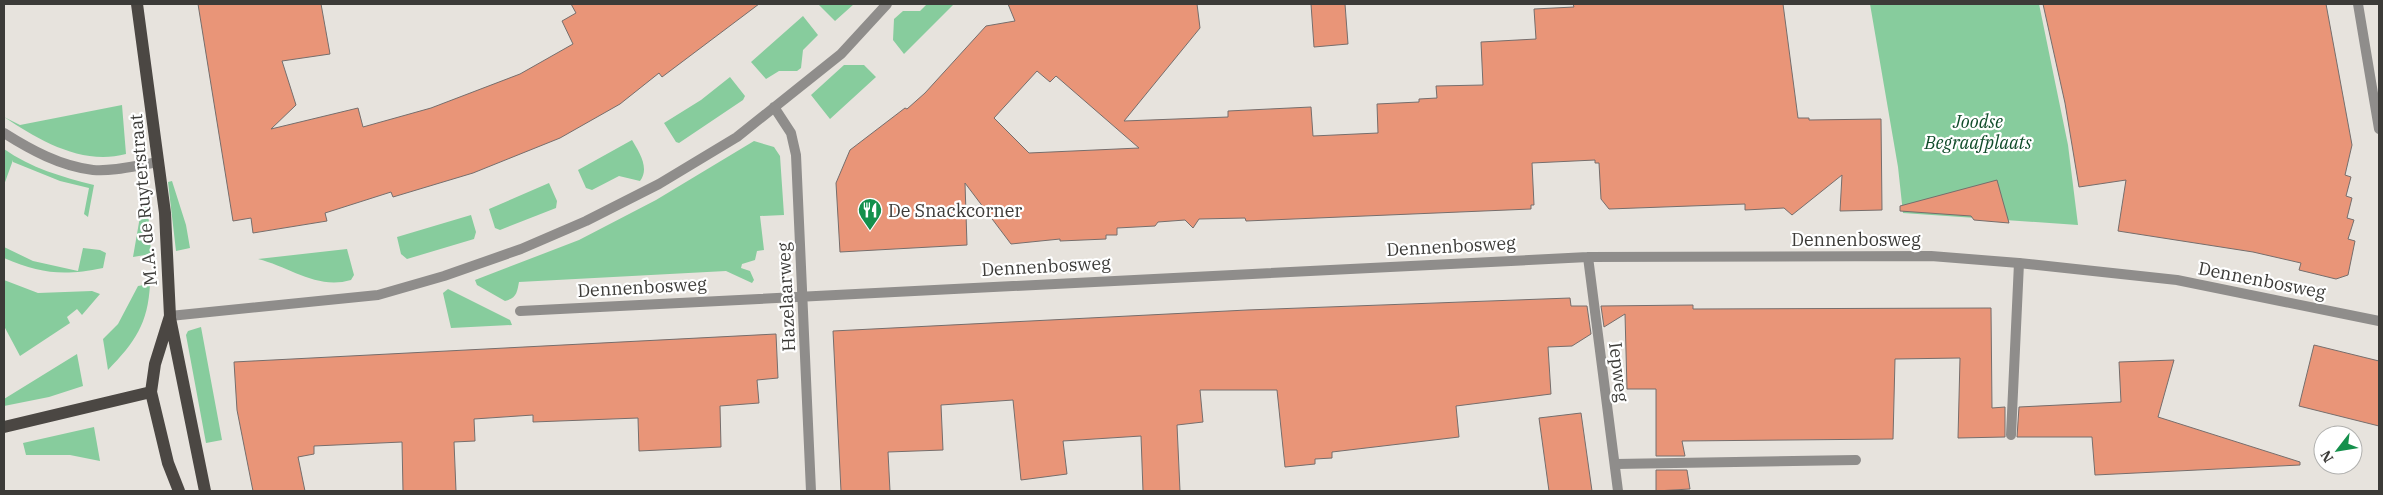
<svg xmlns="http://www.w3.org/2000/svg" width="2383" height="495" viewBox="0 0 2383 495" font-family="'IBM Plex Serif',serif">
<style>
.green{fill:#87cc9d}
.building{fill:#e99578;stroke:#766e6c;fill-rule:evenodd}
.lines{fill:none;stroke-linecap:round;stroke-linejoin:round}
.lane{stroke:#8f8d8b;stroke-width:10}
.street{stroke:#8f8d8b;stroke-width:10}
.primary{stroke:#4b4743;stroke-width:12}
.labels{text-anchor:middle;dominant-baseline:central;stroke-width:4.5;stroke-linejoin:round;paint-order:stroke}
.park-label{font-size:18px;font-style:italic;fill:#104c2a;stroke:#fff}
.street-label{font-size:18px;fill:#3c3b38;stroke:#fff}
.poi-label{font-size:18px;fill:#3c3b38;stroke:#fff;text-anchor:start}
</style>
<rect width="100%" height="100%" fill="#e7e3dd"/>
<path class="green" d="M818 4H854L835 21Z
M927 4H954L904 54 893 40 894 19 903 11H920Z
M1870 4H2039L2068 145 2078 225 1903 213 1898 167Z
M803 16 818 35 803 50 801 68 797 71H779L766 79 751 62Z
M844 65H864L876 77 830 119 811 95Z
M730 77 745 96 743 100 679 143 676 142 664 123 701 100Z
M122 105 126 154C82 166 39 140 4 117L20 125Z
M632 140C639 152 650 168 640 181L619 176 592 190 586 188 578 170Z
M754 141 774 147 780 156 784 215 760 216 764 250 757 251 755 260 742 264 741 268 750 271 754 280 752 283 726 271 519 282C517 292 517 298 505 301L477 285 475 280 579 240 656 200Z
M4 149C31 168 62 177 94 185L88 217 84 214 89 188 60 181 13 162V160L4 185Z
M172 181 186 225 190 248 176 251 168 182Z
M549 183 557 201 556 208 500 230 495 228 489 209Z
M145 204 148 208 151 254 133 257 142 205Z
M471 215 476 232 474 239 407 259 401 254 397 237Z
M4 247 33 261 78 271 83 248 100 250 106 253 103 268C64 276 41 274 4 258Z
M347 249 354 275 351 280C317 290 290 267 258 259Z
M4 280 38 293 92 291 100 294 82 315 77 309 67 317 70 323 20 356 4 326Z
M150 284C148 324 135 342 108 370L103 339 118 324 138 286Z
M448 289 510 320 512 325 451 328 443 293Z
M201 327 222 440 206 443 186 335 188 331Z
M77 354 83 386 49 397 4 406V399Z
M94 427 100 461 70 455H26L23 443Z"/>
<path class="building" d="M198 4H321L330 54 282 61 296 105 271 129 358 108 363 127 431 108 520 74 573 44 562 21 576 13 571 4H759L662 77 659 73 620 104 560 138 473 173 393 197 391 192 325 213 327 221 253 233 251 218 233 221Z
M1008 4H1197L1200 28 1124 121 1228 117V111L1311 107 1313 136 1378 133 1377 104 1419 102V99L1437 98 1436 86 1483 85 1481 42 1536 39 1534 9 1574 7 1573 4H1783L1798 118H1809V120L1881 119 1882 210 1840 211 1842 175 1792 215 1784 208 1745 210V204L1609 209 1601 199 1599 163H1595V160L1532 163 1534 205H1531V209L1246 221 1245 218 1199 219 1193 228 1185 220 1158 222 1155 226 1117 228V235H1106V239L1060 241V239L1011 244 965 183 967 245 840 252 836 183 850 150 905 108 907 109 925 93 986 26 1015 21ZM1037 71 1050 82 1056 76 1139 148 1029 153 994 118Z
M1311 4H1345L1348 44 1314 47Z
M2043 4H2326L2352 145 2345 175 2351 177 2346 196 2352 198 2347 218 2354 220 2348 239 2355 241 2348 275 2336 279 2299 270 2301 263 2253 252 2118 231 2126 180 2079 187 2065 103Z
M1997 180 2009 223 1974 220 1971 216 1900 211V206Z
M1570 298 1571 306H1587L1591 334 1572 346 1548 347 1551 394 1456 406 1459 437 1332 452V458L1315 459V464L1285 467 1277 390H1200L1203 422 1177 425 1180 491H1143L1141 436 1063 441 1067 474 1021 480 1013 400 941 405 943 450 888 452 890 491H841L833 331 1247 310Z
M1693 305V309L1991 308 1992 408 2005 407V437L1958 438 1960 358 1895 359 1893 439 1682 441 1685 456H1656V389H1627L1625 314 1604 327 1601 306Z
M776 334 778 378 757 380 759 403 720 406 721 447 639 451 638 418 533 422V415L474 419 475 441 454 442 456 491H403L402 442 314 446V454L298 457 305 491H253L237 410 234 362Z
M2314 345 2379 361V426L2299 406Z
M2174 360 2158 417 2300 462V465L2095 475 2092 437H2017L2019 407 2121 402 2119 362Z
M1581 413 1592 491H1549L1539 418Z
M1656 470H1687L1690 489 1656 491Z"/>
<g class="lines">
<path class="lane" d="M4 133C31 150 60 166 93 170 113 172 138 165 159 162
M2011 435 2019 263
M1615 464 1856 460"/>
<path class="street" d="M2358 4 2379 129
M774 107 791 133 796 155 811 491
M1588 257 1618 491
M520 311 1588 257 1931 256 2019 263 2177 280 2379 321
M170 316 378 295 444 276 521 249 586 221 659 184 737 137 841 54 887 4"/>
<path class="primary" d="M137 4 165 213 170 316 155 364 151 392 168 463 179 491
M170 318 205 491
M4 427 151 392"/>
</g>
<defs>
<g id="restaurant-pin" transform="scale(1.25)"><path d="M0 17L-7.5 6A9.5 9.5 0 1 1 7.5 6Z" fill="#14904c" stroke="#fff"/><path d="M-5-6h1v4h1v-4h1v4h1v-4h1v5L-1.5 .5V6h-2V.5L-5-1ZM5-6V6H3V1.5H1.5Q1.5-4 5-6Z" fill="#fff"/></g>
</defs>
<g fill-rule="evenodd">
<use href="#restaurant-pin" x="870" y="210"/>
</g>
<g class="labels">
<g class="park-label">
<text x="1978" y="121">Joodse<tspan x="1978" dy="21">Begraafplaats</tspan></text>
</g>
<g class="street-label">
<text transform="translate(143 200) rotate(-95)">M.A. de Ruyterstraat</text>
<text x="1856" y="239">Dennenbosweg</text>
<text transform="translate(1451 246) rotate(-3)">Dennenbosweg</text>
<text transform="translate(1046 266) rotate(-3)">Dennenbosweg</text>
<text transform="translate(2262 280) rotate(11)">Dennenbosweg</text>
<text transform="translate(642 287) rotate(-3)">Dennenbosweg</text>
<text transform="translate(786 297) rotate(-93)">Hazelaarweg</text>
<text transform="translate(1619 372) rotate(83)">Iepweg</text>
</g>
<g class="poi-label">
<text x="888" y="210">De Snackcorner</text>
</g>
</g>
<rect width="2383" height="495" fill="none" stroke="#3c3b38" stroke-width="10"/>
<g transform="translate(2338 450) rotate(239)"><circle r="24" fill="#ffffff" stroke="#b1b1af"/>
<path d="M0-4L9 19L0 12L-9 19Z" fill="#14904c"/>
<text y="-8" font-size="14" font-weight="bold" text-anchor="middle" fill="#3c3b38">N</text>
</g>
</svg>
